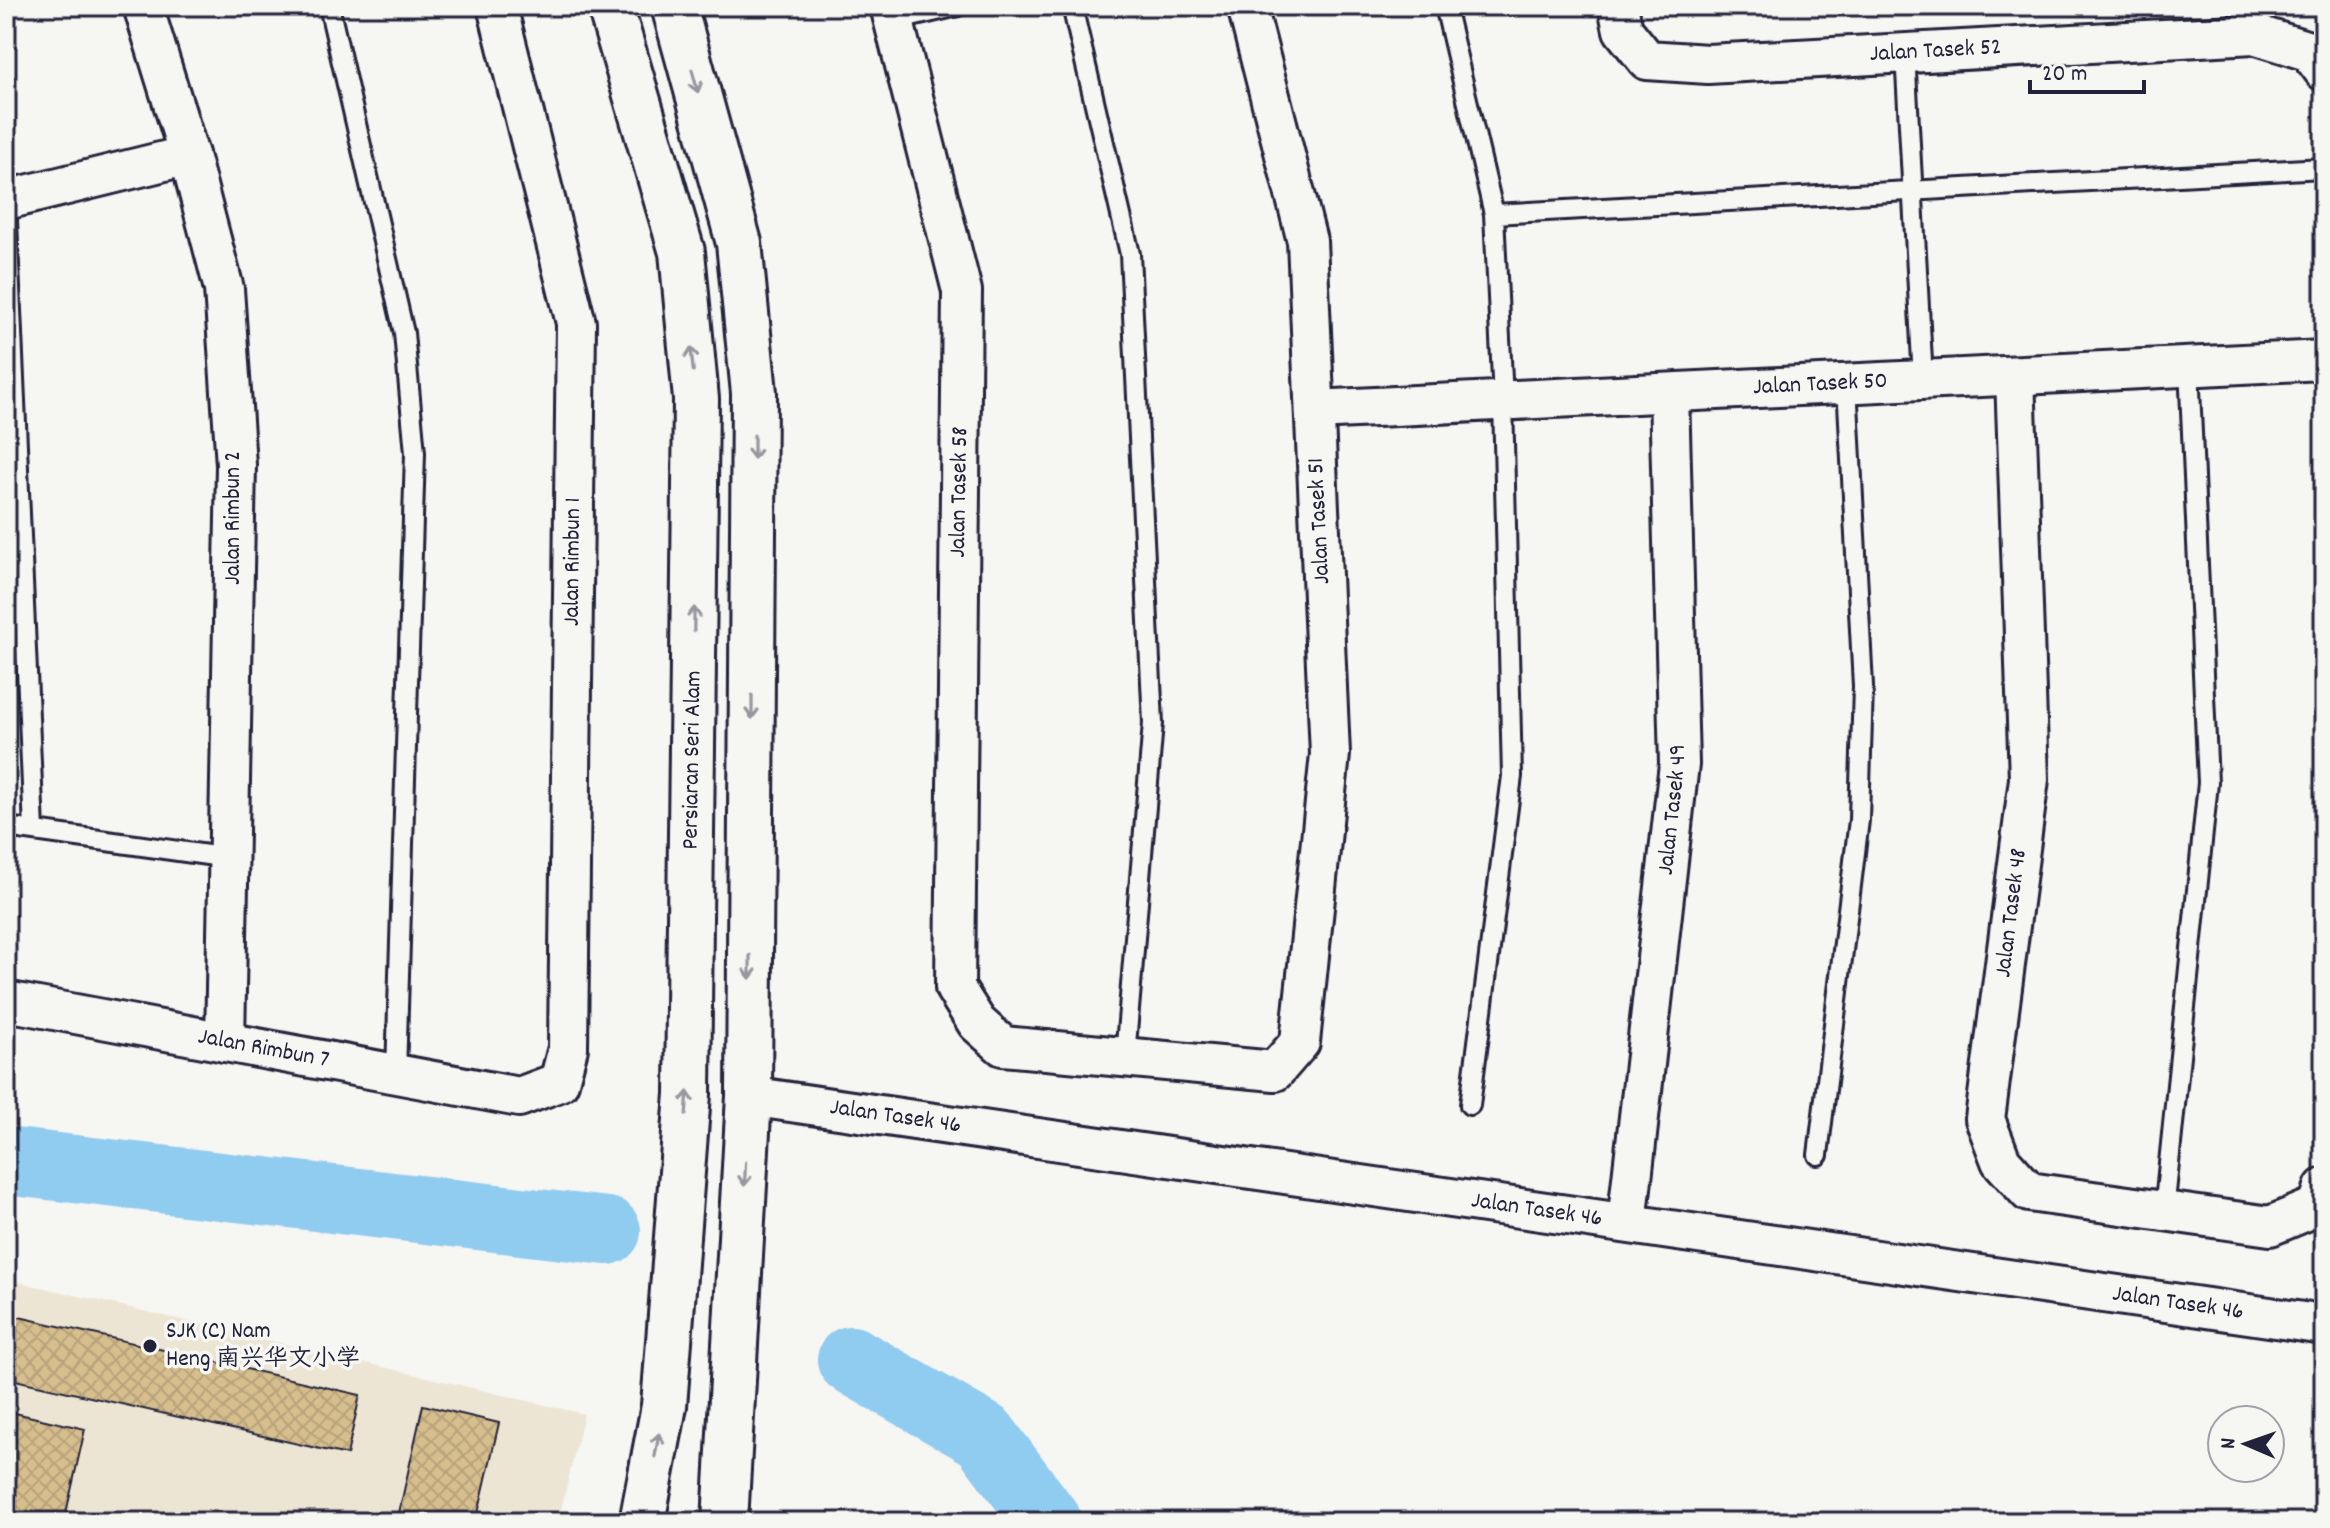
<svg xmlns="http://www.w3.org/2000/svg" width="2330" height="1528" viewBox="0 0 2330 1528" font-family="Dekko,'LXGW WenKai TC',sans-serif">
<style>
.built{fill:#ede5d4}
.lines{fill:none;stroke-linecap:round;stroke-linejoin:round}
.river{stroke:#90cbf0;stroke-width:68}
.building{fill:url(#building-cross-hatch);stroke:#22223b;stroke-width:2}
.service-casing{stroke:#22223b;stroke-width:24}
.minor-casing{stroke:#22223b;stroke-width:44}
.secondary-casing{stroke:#22223b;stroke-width:50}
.service{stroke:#f6f6f2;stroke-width:18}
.minor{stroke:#f6f6f2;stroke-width:38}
.secondary{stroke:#f6f6f2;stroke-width:44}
.oneway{stroke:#9797a0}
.poi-dot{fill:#22223b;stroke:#f6f6f2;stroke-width:3}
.labels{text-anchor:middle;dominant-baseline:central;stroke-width:7;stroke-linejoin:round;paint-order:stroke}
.street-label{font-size:24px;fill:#22223b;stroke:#f6f6f2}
.poi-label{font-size:24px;fill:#22223b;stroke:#f6f6f2;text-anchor:start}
</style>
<defs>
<pattern id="building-cross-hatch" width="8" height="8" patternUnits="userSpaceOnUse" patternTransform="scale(2)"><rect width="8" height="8" fill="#d7be8d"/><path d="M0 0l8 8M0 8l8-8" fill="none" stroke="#b8a37b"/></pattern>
</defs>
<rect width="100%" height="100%" fill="#f6f6f2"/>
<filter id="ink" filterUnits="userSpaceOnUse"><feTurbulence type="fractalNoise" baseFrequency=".0125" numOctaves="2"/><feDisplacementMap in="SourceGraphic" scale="16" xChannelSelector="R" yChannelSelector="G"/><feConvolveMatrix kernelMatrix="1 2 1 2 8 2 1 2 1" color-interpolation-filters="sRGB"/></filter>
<g filter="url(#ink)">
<path class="built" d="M6 1279 584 1414 558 1522H6Z"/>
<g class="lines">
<path class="river" d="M6 1161 607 1231
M851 1360 984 1436 1048 1522"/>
</g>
<path class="building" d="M6 1314 360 1395 347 1455 6 1378Z
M423 1405 499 1423 476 1522H397Z
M6 1411 85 1429 64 1522H6Z"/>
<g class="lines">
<g class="service-casing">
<path id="service" d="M329 6 404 333 415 453 396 1073
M1072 6 1130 254 1153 723 1125 1057
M1445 6 1494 214 1503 400 1512 776 1470 1105
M894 21 958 6
M1905 53 1923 380
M6 197 34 830
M1494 214 2324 168
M6 827 229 858
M1818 1155 1859 820 1863 686 1847 384
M2164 1212 2208 783 2189 367"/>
</g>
<g class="minor-casing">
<g id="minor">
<path d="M143 6 189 155 224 289 236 465 225 1042"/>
<path d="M890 6 962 291 955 988 977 1023 1003 1046 1275 1071 1300 1042 1330 754 1307 241 1247 6"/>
<path id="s1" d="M1618 6 1623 30 1647 60 1708 64 2254 34 2309 51 2324 71"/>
<path d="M6 200 189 155"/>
<path d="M2015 376 2029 779 1985 1119 2001 1161 2029 1192 2270 1226 2318 1206 2324 1188"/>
<path id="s2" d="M1315 410 2324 360"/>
<path id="s3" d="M6 1001 519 1097 559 1082 568 1048 576 323 497 6"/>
<path id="s4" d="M749 1096 2324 1325"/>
<path id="s5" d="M1627 1223 1679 764 1669 393"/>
</g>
</g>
<g class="secondary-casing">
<path id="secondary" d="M610 6 682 252 696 399 688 1094 664 1406 642 1522
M674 6 739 243 754 393 749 1096 725 1522"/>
</g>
<use href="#service" class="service"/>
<use href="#minor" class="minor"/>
<use href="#secondary" class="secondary"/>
</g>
<defs><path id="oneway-shaft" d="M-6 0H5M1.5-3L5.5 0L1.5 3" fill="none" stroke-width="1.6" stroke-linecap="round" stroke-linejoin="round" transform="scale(2)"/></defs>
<g class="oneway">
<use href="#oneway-shaft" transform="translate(695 81) rotate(75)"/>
<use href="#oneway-shaft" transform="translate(692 359) rotate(-96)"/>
<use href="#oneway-shaft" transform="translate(754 447) rotate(90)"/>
<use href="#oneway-shaft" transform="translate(694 619) rotate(-89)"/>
<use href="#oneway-shaft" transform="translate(752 707) rotate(90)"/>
<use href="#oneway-shaft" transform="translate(750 967) rotate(90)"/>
<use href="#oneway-shaft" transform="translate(687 1103) rotate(-86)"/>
<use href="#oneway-shaft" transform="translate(745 1174) rotate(93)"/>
<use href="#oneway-shaft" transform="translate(657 1445) rotate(-80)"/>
</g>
</g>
<circle class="poi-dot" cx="150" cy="1346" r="8"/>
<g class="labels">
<g class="street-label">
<text stroke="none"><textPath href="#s1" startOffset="352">Jalan Tasek 52</textPath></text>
<text stroke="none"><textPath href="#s2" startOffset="506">Jalan Tasek 50</textPath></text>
<text transform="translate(960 492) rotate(-89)">Jalan Tasek 58</text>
<text transform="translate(234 518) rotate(-90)">Jalan Rimbun 2</text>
<text transform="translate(1320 521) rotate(-93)">Jalan Tasek 51</text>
<text stroke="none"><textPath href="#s3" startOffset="1086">Jalan Rimbun 1</textPath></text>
<text transform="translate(693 760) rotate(-89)">Persiaran Seri Alam</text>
<text stroke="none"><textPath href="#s5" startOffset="416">Jalan Tasek 49</textPath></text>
<text transform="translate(2012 913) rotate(-83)">Jalan Tasek 48</text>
<text stroke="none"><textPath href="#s3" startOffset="262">Jalan Rimbun 7</textPath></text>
<text stroke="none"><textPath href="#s4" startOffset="148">Jalan Tasek 46</textPath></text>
<text stroke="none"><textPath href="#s4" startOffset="796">Jalan Tasek 46</textPath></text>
<text stroke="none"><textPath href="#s4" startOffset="1444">Jalan Tasek 46</textPath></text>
</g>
<g class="poi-label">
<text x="166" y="1332">SJK (C) Nam<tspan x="166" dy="28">Heng 南兴华文小学</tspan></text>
</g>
</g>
<rect width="2330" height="1528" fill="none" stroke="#f6f6f2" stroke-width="32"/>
<rect x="16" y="16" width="2298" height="1496" fill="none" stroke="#22223b" stroke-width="3" filter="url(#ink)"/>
<g transform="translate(2246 1444) rotate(272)"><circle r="38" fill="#f6f6f2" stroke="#a1a1a9" stroke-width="2"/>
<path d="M0-6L14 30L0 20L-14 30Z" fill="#22223b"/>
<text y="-12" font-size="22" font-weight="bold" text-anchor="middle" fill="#22223b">N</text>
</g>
<path d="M2030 80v12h114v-12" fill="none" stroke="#22223b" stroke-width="4"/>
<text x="2042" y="80" font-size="24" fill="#22223b" stroke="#f6f6f2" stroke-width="6" paint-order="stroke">20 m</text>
</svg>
